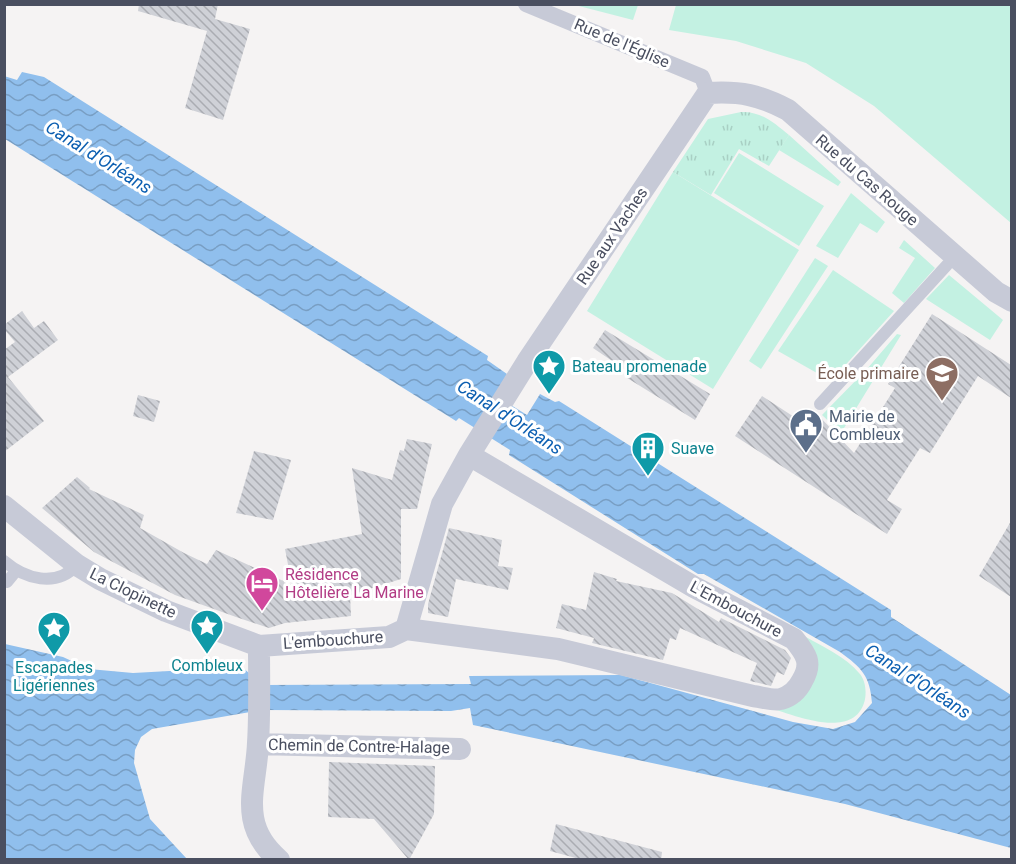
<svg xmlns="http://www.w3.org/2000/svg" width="1016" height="864" viewBox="0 0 1016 864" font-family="Roboto,sans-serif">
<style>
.green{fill:#c3f1e2}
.park{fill:url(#park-tufts)}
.water{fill:url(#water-waves)}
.building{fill:url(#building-back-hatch)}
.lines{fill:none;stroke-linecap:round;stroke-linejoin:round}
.service{stroke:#c7cad7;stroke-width:12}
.pedestrian{stroke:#c7cad7;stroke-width:16}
.minor{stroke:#c7cad7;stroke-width:22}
.labels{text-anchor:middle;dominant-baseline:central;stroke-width:6;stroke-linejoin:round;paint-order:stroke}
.street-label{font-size:16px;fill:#4a4f60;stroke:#fff}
.culture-label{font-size:16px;fill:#0d838f;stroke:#fff;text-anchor:start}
.education-label{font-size:16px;fill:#785e54;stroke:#fff;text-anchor:end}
.service-label{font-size:16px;fill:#4e5e75;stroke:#fff;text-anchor:start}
.hotel-label{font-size:16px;fill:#b23c85;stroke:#fff;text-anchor:start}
.water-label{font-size:18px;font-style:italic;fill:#0c5fb1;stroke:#fff}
</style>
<defs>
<pattern id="park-tufts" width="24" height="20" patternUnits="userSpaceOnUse" patternTransform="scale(1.5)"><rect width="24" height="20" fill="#c3f1e2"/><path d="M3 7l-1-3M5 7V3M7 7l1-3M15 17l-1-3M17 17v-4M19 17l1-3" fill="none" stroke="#a9d0c4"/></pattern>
<pattern id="water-waves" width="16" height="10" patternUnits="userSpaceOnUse" patternTransform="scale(1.5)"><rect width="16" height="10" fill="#90bfed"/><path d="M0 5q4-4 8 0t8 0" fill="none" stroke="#789ec3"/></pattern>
<pattern id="building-back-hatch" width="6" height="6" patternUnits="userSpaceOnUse" patternTransform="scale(1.5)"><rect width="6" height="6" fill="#cfd1d7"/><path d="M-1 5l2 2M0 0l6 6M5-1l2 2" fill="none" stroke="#aaacb2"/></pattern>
</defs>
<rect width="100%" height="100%" fill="#f5f3f3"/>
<path class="green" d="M575 5H638L633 20Z
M676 5H1011V223L874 106 806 63 736 41 669 30Z
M789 135 841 182 838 186 779 150Z
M739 153 824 206 799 246 714 193Z
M673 172 799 250 713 389 587 311Z
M851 193 885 222 877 233 860 223 838 258 816 246Z
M904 240 935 268 904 303 892 293 915 258 899 248Z
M815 258 828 266 761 369 749 361Z
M833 270 894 311 831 381 778 351Z
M949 275 1003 320 990 340 926 299Z
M897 334 901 335 841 433 822 415 867 369Z
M806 637C823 647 846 657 859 673 866 680 867 694 864 703 852 741 790 714 765 706L792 701Z"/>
<path class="park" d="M741 112C761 111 774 123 789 135L769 166 739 149 711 195 673 172 708 119Z"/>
<path class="water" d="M22 72 44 77 488 356 487 360 507 374 495 395 527 415 540 394 555 402 559 401 891 610V617L1011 695V848L845 804 473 725 470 708 451 711 262 710 152 729 141 737 135 750 134 763 150 819 187 859H5V644L63 657 89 669 133 673 242 667 263 685 471 684 469 676 621 675 793 722 833 729 855 722 872 703C870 676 862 668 840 652L704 574H698L509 455 510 450 459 418 456 421 5 139 4 76 17 80Z"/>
<path class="building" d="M139 4H218L215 19 250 29 223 120 185 108 207 31 138 11Z
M22 311 34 328 44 321 58 340 8 377 44 421 4 452V350L15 342 4 329V325Z
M932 314 1011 365V398L978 376 930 453 920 448 887 500 902 509 887 534 735 436 762 396 811 428 819 416 854 453 895 388 888 384Z
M605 330 710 394 695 420 624 376 627 371 593 348Z
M138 395 160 401 154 422 133 416Z
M407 439 432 444 417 509H401V579L350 595 351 616 285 623 269 628 236 617 175 595 94 552 42 508 77 477 90 488 89 489 144 515 140 528 184 553 207 564 216 550 292 585 285 549 362 534 352 468 392 480 400 450 404 451Z
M254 451 291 460 273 520 236 513Z
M1011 521V597L979 576Z
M449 528 502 540 498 566 513 568 508 590 456 579 448 617 428 613V604Z
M594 572 617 579 616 581 672 593 719 622 721 618 785 650 791 658 784 675 777 672 771 686 750 681 757 663 680 628 676 640 670 638 663 660 592 643 594 638 556 628 562 604 586 610Z
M329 762 435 766 434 814 409 860 374 819 328 817Z
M556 824 662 852 661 860H583L550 851Z"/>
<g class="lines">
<path class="service" d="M820 404 947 265
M4 561C25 579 56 588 77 565
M7 582 16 571"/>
<path class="pedestrian" d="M526 4 702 77 708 93"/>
<path class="minor" d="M4 506 77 565 100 579 166 611 259 646 389 637 406 629
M406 629 442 504 469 455 527 362 708 93C741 91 759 95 788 110L996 292 1012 301
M406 629 558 649 753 696C761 697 774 701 781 699 791 696 798 689 802 681 813 663 806 654 794 639L694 587 469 455
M259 646C259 678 260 711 258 743 256 789 237 824 279 860
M258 744 460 749"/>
</g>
<defs>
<g id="sight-pin" transform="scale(1.725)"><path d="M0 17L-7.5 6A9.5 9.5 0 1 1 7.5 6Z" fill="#0f9aa8" stroke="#fff"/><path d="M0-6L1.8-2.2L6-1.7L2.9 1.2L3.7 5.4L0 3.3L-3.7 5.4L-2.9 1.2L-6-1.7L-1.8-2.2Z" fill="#fff"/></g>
<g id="school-pin" transform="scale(1.725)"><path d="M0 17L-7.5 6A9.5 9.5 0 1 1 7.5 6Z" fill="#8d6e63" stroke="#fff"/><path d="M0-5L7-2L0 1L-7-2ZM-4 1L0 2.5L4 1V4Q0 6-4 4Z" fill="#fff"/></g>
<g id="civic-pin" transform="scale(1.725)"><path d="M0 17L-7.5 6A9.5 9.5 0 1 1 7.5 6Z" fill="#5c6f8a" stroke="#fff"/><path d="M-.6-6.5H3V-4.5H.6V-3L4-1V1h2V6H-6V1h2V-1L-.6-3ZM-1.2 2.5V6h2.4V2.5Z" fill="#fff"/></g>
<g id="building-pin" transform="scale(1.725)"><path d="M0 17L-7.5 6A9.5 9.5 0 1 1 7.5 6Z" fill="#0f9aa8" stroke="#fff"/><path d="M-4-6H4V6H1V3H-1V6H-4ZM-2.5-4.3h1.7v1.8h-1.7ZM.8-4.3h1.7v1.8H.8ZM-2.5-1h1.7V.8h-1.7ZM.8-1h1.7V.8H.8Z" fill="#fff"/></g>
<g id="hotel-pin" transform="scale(1.725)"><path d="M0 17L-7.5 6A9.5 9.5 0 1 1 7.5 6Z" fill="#d1479c" stroke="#fff"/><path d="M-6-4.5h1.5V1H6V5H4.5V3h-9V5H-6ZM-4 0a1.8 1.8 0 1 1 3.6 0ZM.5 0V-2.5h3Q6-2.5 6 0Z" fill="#fff"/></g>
</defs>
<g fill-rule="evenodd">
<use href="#sight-pin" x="549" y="366"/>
<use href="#school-pin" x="942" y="373"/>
<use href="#civic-pin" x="806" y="425"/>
<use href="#building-pin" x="648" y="448"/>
<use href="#hotel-pin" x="262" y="583"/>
<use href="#sight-pin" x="207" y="626"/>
<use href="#sight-pin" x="54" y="628"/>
</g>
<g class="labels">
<g class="street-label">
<text transform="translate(622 43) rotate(23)">Rue de l'Église</text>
<text transform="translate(867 180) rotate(41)">Rue du Cas Rouge</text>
<text transform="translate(612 236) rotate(-56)">Rue aux Vaches</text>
<text transform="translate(133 593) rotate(26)">La Clopinette</text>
<text transform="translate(736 609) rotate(28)">L'Embouchure</text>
<text transform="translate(333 640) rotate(-4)">L'embouchure</text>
<text transform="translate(359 746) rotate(1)">Chemin de Contre-Halage</text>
</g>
<g class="culture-label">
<text x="572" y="366">Bateau promenade</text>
<text x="671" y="448">Suave</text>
<text x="207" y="665" text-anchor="middle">Combleux</text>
<text x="54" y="667" text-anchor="middle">Escapades<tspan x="54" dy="18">Ligériennes</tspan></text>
</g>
<g class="education-label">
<text x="919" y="373">École primaire</text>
</g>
<g class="service-label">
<text x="829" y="416">Mairie de<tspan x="829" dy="18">Combleux</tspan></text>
</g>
<g class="hotel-label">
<text x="285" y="574">Résidence<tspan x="285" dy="18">Hôtelière La Marine</tspan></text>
</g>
<g class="water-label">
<text transform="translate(99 157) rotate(32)">Canal d'Orléans</text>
<text transform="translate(510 417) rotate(33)">Canal d'Orléans</text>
<text transform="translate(918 681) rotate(33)">Canal d'Orléans</text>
</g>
</g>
<rect width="1016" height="864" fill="none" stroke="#4a4f60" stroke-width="12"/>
</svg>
